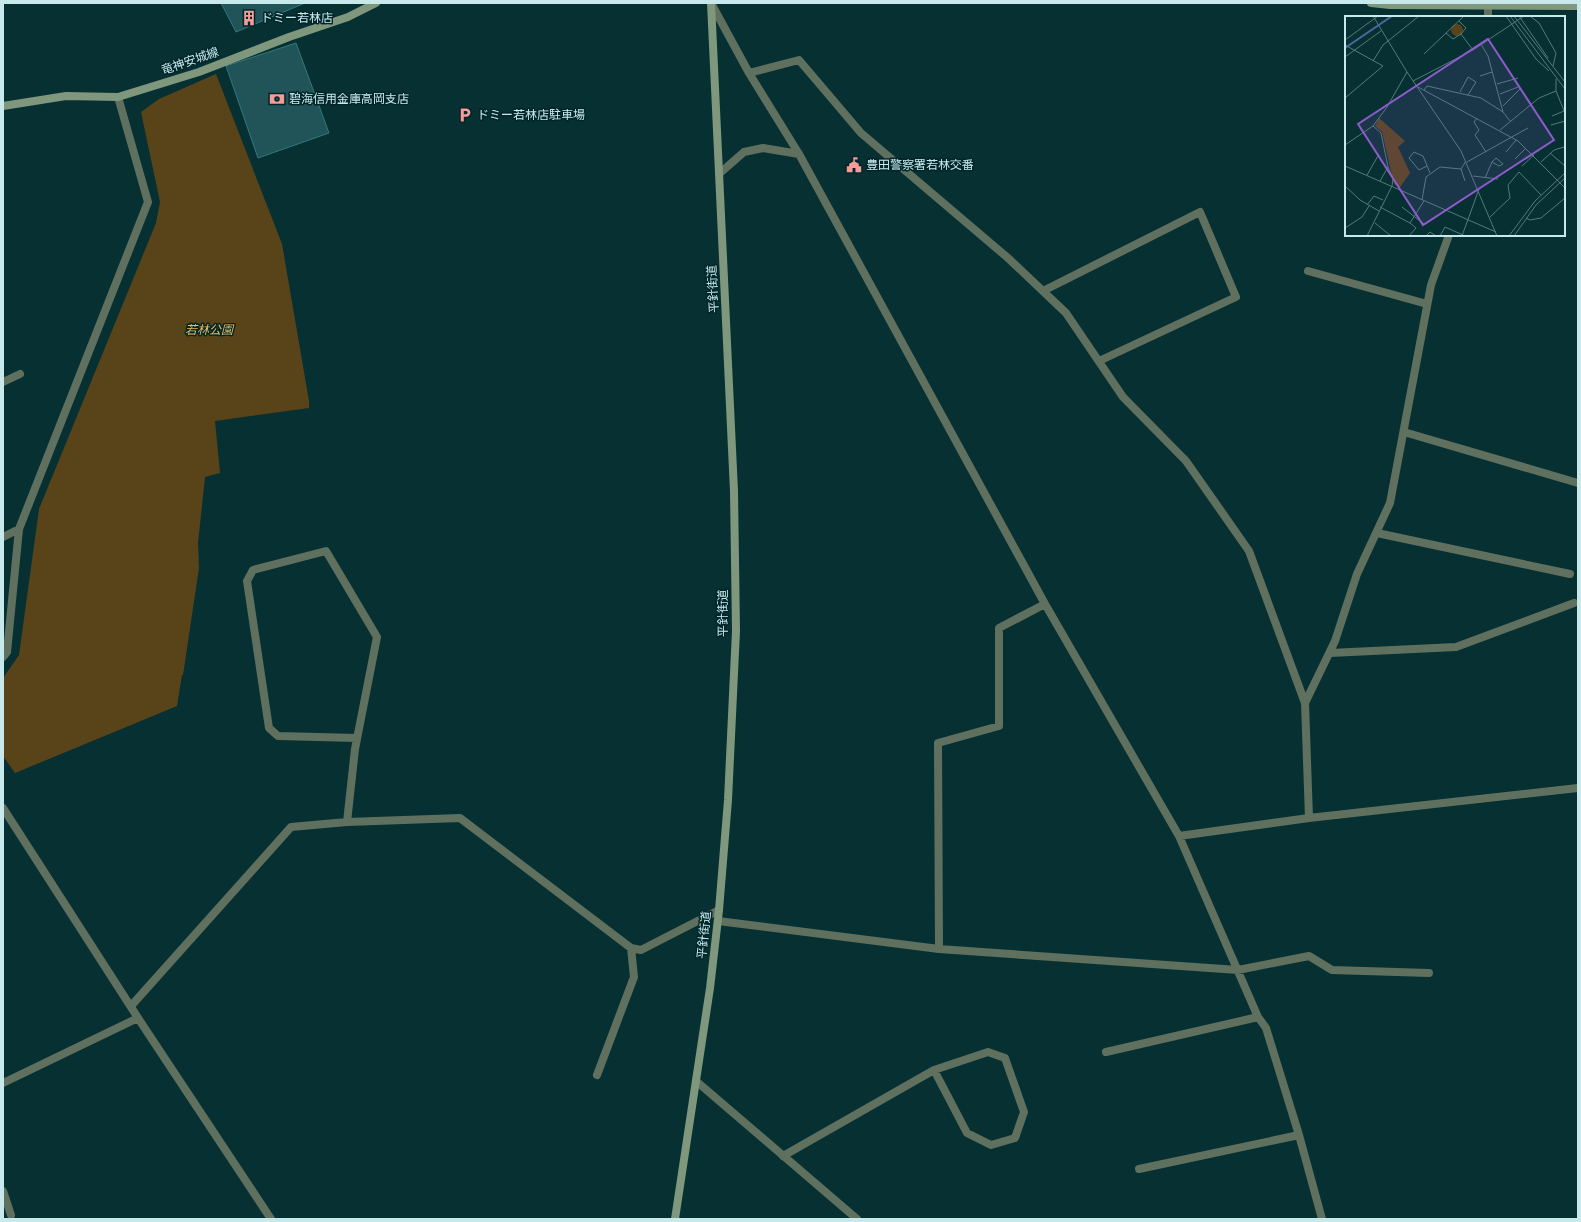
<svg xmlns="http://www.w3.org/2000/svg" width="1581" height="1222" viewBox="0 0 1581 1222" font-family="'Zilla Slab','Noto Sans JP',serif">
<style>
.green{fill:#594419}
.building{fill:#205458;stroke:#30797e}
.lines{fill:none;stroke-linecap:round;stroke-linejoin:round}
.street{stroke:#60705f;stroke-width:8}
.secondary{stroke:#7f977c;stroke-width:8}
.labels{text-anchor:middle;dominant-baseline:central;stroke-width:3;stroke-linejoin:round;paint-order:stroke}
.poi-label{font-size:12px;fill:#c7e9ec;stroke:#002629;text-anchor:start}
.street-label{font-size:12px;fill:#c7e9ec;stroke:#002629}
.park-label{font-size:12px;font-style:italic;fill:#eabc60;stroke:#002629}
.inset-river{fill:none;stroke:#4d699f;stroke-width:2}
.inset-road{fill:none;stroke:#547a7d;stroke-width:1}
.view{fill:#8e5bca;fill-opacity:0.15;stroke:#8e5bca;stroke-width:2}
.inset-edge{fill:none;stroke:#c7e9ec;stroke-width:2}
</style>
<rect width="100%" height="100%" fill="#073033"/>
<path class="green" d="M216 74 282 244 309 401V408L215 421 220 473 205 477 198 543 199 568 183 675H182L177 706 15 773 3 756V678L19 655 39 509 156 223 160 202 141 112 159 99Z"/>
<path class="building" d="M221 3H305L236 32Z
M296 43 329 133 258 158 226 66Z"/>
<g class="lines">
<path class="street" d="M711 3 749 73 799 154 1045 604 1179 836 1258 1017 1266 1028 1299 1135 1322 1219
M1488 17V5
M749 73 799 60 861 133 1008 258 1066 313 1123 397 1186 461 1249 551 1305 703 1309 818
M720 173 744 152 763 148 799 154
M1308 271 1427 304
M1043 291 1200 212 1236 297 1099 361
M3 382 20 374
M1404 432 1578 483
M1377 533 1570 574
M3 537 19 529
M1330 653 1456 647 1574 603
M3 657 7 652 19 529 148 202 118 97
M1305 703 1335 641 1357 574 1390 503 1431 285 1449 235
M3 808 138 1018 271 1219
M347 822 355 749 377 637 326 551 253 570 247 581 269 728 278 736 357 738
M1179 836 1309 818 1578 788
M718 921 939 949 1238 970 1309 956 1332 970 1429 973
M939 949 938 743 999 726V628L1045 604
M131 1006 291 827 347 822 460 818 631 948 641 950 719 910
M1106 1052 1258 1017
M597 1075 634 977 631 948
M696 1081 857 1219
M3 1083 138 1018
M783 1156 934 1070 988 1052 1005 1058 1024 1112 1015 1138 991 1145 967 1133 934 1070
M1139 1169 1299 1135
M3 1191 11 1215"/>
<path class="secondary" d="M1371 3 1390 5 1578 6
M3 106 66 96 118 97 199 72 289 37 348 17 376 3
M675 1219 710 988 719 910 728 800 736 631 734 491 711 3"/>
</g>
<defs>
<g id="building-bare" transform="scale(1.2)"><path d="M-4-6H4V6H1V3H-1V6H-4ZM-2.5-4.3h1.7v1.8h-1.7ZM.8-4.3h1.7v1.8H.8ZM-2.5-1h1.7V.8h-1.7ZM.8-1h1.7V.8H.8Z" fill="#f59b98" stroke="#002629" stroke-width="2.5" paint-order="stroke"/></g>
<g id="bank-bare" transform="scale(1.2)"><path d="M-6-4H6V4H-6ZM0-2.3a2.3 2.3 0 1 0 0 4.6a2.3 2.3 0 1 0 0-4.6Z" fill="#f59b98" stroke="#002629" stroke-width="2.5" paint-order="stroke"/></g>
<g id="parking-bare" transform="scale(1.2)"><path d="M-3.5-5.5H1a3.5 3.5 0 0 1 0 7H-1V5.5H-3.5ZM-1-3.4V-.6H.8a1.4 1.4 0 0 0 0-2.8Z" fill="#f59b98" stroke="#002629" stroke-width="2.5" paint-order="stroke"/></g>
<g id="civic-bare" transform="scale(1.2)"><path d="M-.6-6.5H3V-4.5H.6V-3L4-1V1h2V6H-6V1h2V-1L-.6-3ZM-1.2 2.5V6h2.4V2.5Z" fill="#f59b98" stroke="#002629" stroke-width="2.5" paint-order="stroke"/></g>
</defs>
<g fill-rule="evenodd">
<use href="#building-bare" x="249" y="18"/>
<use href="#bank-bare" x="277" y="99"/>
<use href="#parking-bare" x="465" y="115"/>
<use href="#civic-bare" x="854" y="165"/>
</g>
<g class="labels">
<g class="poi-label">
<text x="261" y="18">ドミー若林店</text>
<text x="289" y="99">碧海信用金庫高岡支店</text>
<text x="477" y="115">ドミー若林店駐車場</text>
<text x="866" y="165">豊田警察署若林交番</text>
</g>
<g class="street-label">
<text transform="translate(190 61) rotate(-19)">竜神安城線</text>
<text transform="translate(713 289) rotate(-93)">平針街道</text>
<text transform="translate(723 613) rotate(-90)">平針街道</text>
<text transform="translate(704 935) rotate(-84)">平針街道</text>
</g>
<g class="park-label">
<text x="209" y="330">若林公園</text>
</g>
</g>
<g transform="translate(1345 16)">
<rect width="220" height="220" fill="#073033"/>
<path d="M106 14a6 6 0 1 1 12 0a6 6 0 1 1-12 0ZM34 102 60 125 53 131 65 157 55 171 49 168 37 116 30 110Z" fill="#594419"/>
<path class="inset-river" d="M0 32 47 0"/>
<path class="inset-road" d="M28 0 62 56 116 135 152 220M161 0 191 43 204 55M165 0 220 73M169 0 220 66M174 0 203 42M185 0 194 7 211 37 208 50M101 17 108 23 116 18 121 12 114 5M116 18 128 34M0 24 33 0M136 28 143 40 158 96M0 29 38 50 0 82M79 38 119 0M0 41 36 15M28 45 38 29 74 0M135 60 147 56M211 63V75L220 97M68 65 128 34 179 0M152 68 173 62M73 71 173 125 220 172M79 74 82 70 136 82 158 96 165 105M115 76 123 61 131 66 123 79M155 78 173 71M158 90 175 73M207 100 219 95M132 102 129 106 134 114 130 119 141 136M206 109 220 105M155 114 194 82 211 75M0 129 28 110 42 91 62 56M161 136 171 124M205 137 220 150M170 143 181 132M122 146 183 112M196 146 209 134 219 131M0 150 151 216M82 150 74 154 64 142 69 136 78 140 85 157M177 150 189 139M116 153 120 165M22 159 34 138M128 160 153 163M140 162 147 146 151 142 158 148 154 150 147 146M35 165 43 151M0 170 15 184 34 195M77 184 81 161 95 151 116 153 121 145M22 189 29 180 38 184M35 191 65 207 79 185M57 191 79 208M145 201 165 182 163 169 174 156 196 179M181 202 185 204 196 202 220 182M30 207 46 220M0 212 17 201 24 190M22 220 47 170 48 162 43 151 36 117 28 110M64 220 71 212 65 207M81 220 85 216 91 220M95 220 100 211 118 219M117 220 134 173M164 220 190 185 220 157M169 220 191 189 220 162"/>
<path class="view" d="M143 23 209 124 78 209 13 108Z"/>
<rect width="220" height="220" class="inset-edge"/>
</g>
<rect width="1581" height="1222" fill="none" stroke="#c7e9ec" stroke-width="8"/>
</svg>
